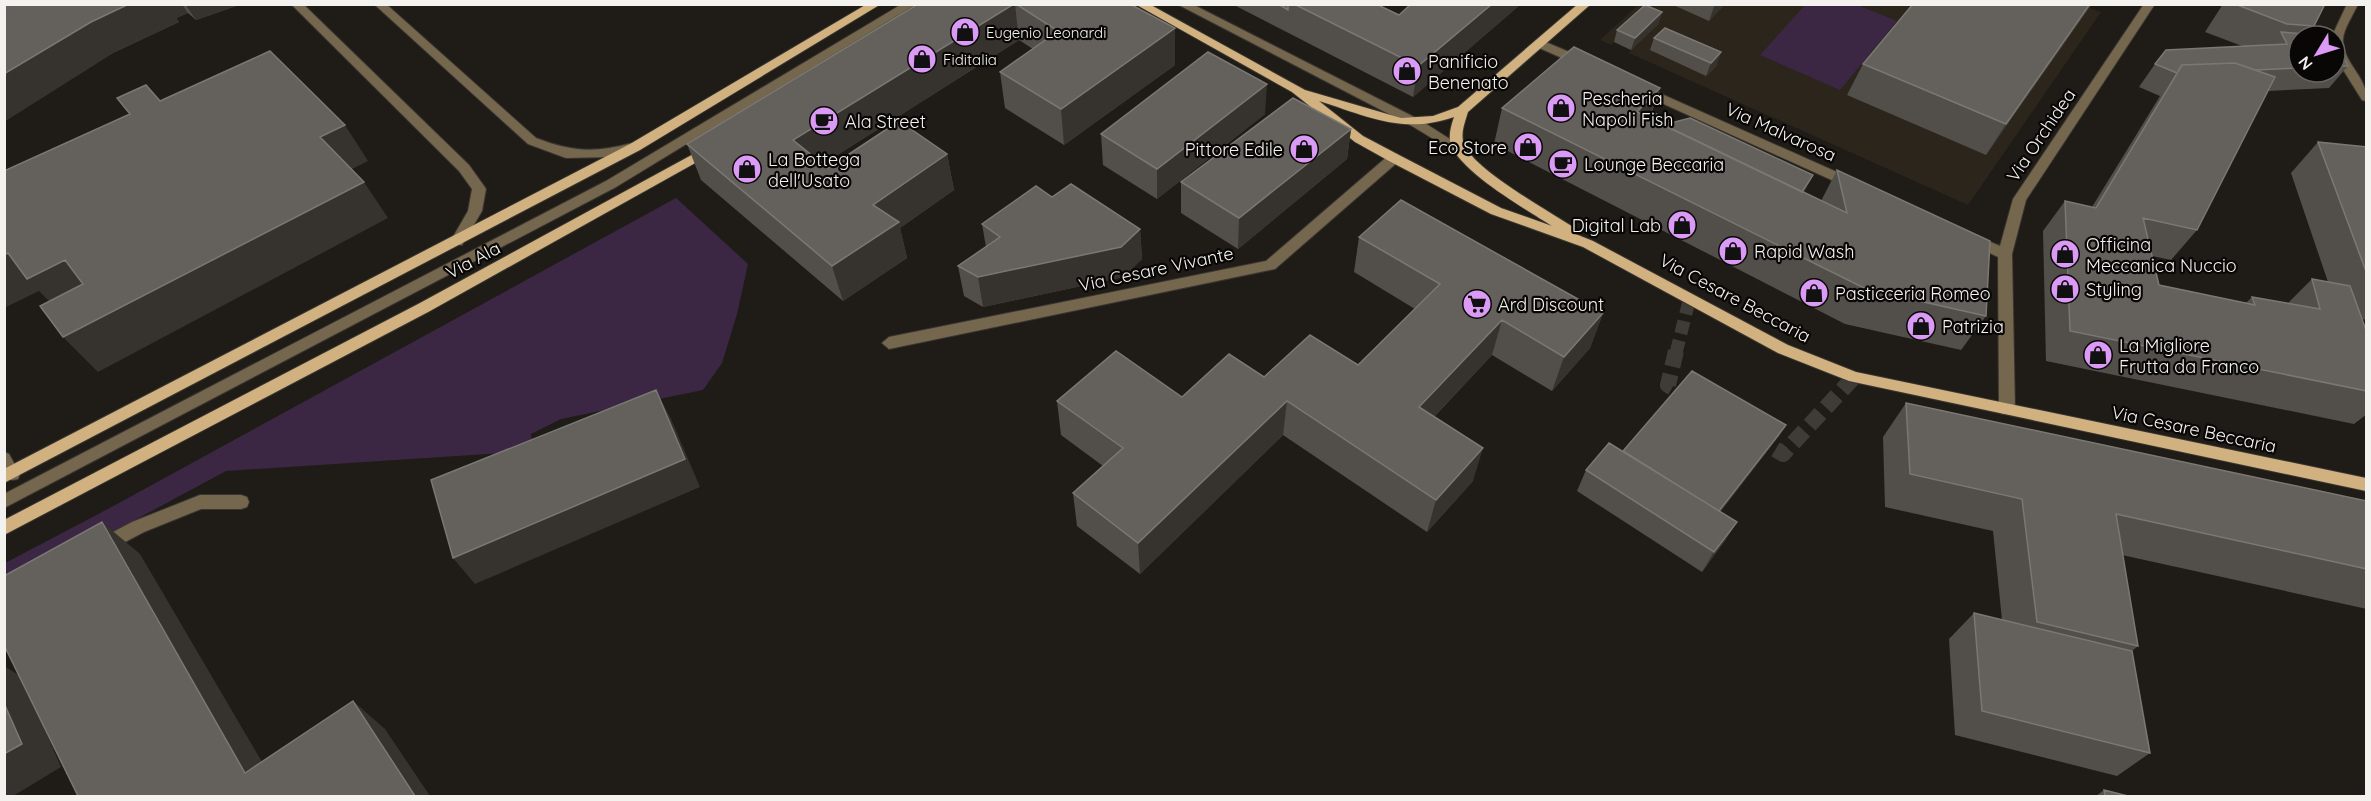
<svg xmlns="http://www.w3.org/2000/svg" width="2371" height="801" viewBox="0 0 2371 801" font-family="Quicksand,sans-serif">
<style>
.built{fill:#2b251b}
.green{fill:#3b2744}
.lines{fill:none;stroke-linecap:round;stroke-linejoin:round}
.minor-tunnel-far1{stroke:#3f3c37;stroke-width:13;stroke-dasharray:13 7;stroke-linecap:butt}
.minor-tunnel{stroke:#3f3c37;stroke-width:16;stroke-dasharray:16 8;stroke-linecap:butt}
.minor-casing{stroke:#393631;stroke-width:2}
.major-casing{stroke:#393631;stroke-width:2}
.minor{fill:#75664e;fill-rule:evenodd}
.major{fill:#d0b17f;fill-rule:evenodd}
.wall{fill:#524f4a}
.shaded-wall{fill:#36332e}
.building{fill:#64615c;stroke:#7a7873;stroke-width:1.5}
.labels{text-anchor:middle;dominant-baseline:central;stroke-width:4.5;stroke-linejoin:round;paint-order:stroke}
.far-poi-label{font-size:15px;fill:#f4f2ef;stroke:#080705;text-anchor:start}
.poi-label{font-size:18px;fill:#f4f2ef;stroke:#080705;text-anchor:start}
.street-label{font-size:18px;fill:#f4f2ef;stroke:#080705}
</style>
<rect width="100%" height="100%" fill="#1f1c17"/>
<path class="built" d="M2092 4 2090 8 2101 12 1968 205 1629 53 1631 50 1614 42 1611 45 1600 40 1638 5Z"/>
<path class="green" d="M1806 4 1857 5 1897 21 1840 90 1760 55Z
M676 198 748 264 737 314 722 363 703 390 561 419 531 434 532 441 516 452 226 471 5 590V563L108 509Z"/>
<g class="lines">
<path class="minor-tunnel-far1" d="M1676 353 1690 297"/>
<path class="minor-tunnel" d="M1676 351 1668 385 1693 400
M1755 437 1783 454 1854 377"/>
<g class="minor-casing">
<path id="minor" d="M291 4H303L469 165 484 186 486 189 482 211 462 245H452L450 242 468 211 472 189 459 171Z
M374 4H386L536 138C573 152 594 153 632 143L638 147 637 150 611 157 566 158 528 144Z
M902 4H916L616 187 4 508V494L606 181Z
M1177 4H1192L1420 120 1464 148 1463 151H1453L1412 126Z
M2144 4H2155L2026 200 2012 254 2015 410 2012 414H2002L1999 410 1998 257 1967 242 1965 239 1972 234 2000 246 2013 199Z
M2347 4H2358C2354 14 2343 29 2343 40 2343 64 2369 78 2366 101L2362 100 2335 57V36H2332Z
M1541 40 1588 60 1590 63 1588 66H1580L1537 47V41Z
M1639 84 1857 181 1859 184 1852 188 1847 187 1635 91V85Z
M1394 154 1399 155 1400 158 1399 161 1275 269 889 349 882 343 889 337 1266 261 1389 155Z
M4 452 9 454 20 474 18 479 12 480 6 479Z
M200 495H241L247 497 249 502 247 507 241 509H201L144 532 108 551 102 553 96 551 94 546 96 541 132 522Z"/>
</g>
<g class="major-casing">
<path id="major" d="M867 4H881L640 150 4 483V469L630 144Z
M1135 4H1149L1305 90 1401 118 1433 116 1458 107 1578 4H1591L1468 112C1465 122 1460 134 1464 144 1473 169 1549 211 1573 227L1575 230 1573 233 1593 241 1788 345 1856 372 2366 478V491L1849 381 1778 353 1583 247 1491 214 1389 161 1355 142 1292 92ZM1319 101C1367 116 1403 135 1454 117 1451 126 1448 136 1451 145 1463 174 1526 209 1552 226L1501 208 1399 155 1363 136Z
M710 145 715 146V152L430 311 4 535V520L420 303Z"/>
</g>
<use href="#minor" class="minor"/>
<use href="#major" class="major"/>
</g>
<path class="wall" d="M4 4H242L196 20 188 13 176 18 179 22 115 52Z
M918 4H1130L1175 28V65L1064 145 1005 108 1000 72 1033 49 1019 40 823 164 828 168 947 154 954 190 900 228 907 258 843 301 701 180 687 144Z
M1232 4H1383L1382 8 1399 15 1521 4 1413 97Z
M1671 4H1725L1709 21Z
M1913 4H2092L1986 155 1847 95 1863 64Z
M2223 4H2325L2314 26 2311 30 2314 34 2299 36V72H2335V42L2348 66 2329 88 2268 91 2197 230 2171 260 2152 256 2159 285 2246 303 2252 297 2288 303 2312 279 2328 282 2291 173 2318 142 2367 147V320L2361 319 2367 333V414L2354 424 2046 361 2043 231 2065 201 2092 207 2160 96 2139 87 2155 64 2242 46 2205 32Z
M1662 12 1658 24 1631 50 1614 42 1617 30Z
M1654 38 1717 65 1706 76 1650 50Z
M1660 88 1652 112 1821 201 1837 170 1986 316 1961 350 1845 324 1494 144 1502 108Z
M1265 114 1157 199 1103 165 1101 134Z
M1351 129 1347 159 1238 249 1181 213V182Z
M1052 197 1140 229 1142 259 1123 277 983 307 964 296 958 266 986 247 982 224Z
M1359 237 1603 313 1590 348 1552 391 1492 355 1434 417 1473 481 1427 532 1283 435 1140 574 1077 526 1073 493 1103 466 1061 435 1057 401 1182 397 1264 377 1358 365 1415 309 1354 272Z
M1906 403 2367 501V609L2122 555 2138 646 2132 651 2150 753 2117 776 1955 735 1949 639 1974 613 2002 620 1993 531 1885 507 1883 437Z
M1786 425 1779 436 1720 512 1737 522 1724 542 1702 572 1577 491 1586 470 1623 451Z
M2104 790 2128 796H2096Z"/>
<path class="shaded-wall" d="M129 4H182L188 13 176 18 179 22 115 52 4 122V74L91 22Z
M185 4H242L196 20Z
M1014 4H1015L1019 40 804 176 793 140Z
M1492 4H1521L1413 97 1418 66Z
M1715 4H1725L1709 21Z
M2090 4H2092L1986 155 2006 124Z
M1662 12 1658 24 1631 50 1635 38Z
M1175 28V65L1064 145 1061 109Z
M1721 52 1717 65 1706 76 1711 63Z
M1267 84 1265 114 1157 199V169Z
M1660 88 1647 124 1637 112Z
M345 125 368 161 344 173 320 137Z
M1351 129 1347 159 1238 249 1239 218Z
M947 154 954 190 900 228 907 258 843 301 832 266 873 205Z
M1813 175 1802 197 1794 203Z
M364 182 388 218 98 372 63 337Z
M1140 229 1142 259 1123 277 983 307 978 277Z
M8 253 65 260 99 295 62 314 39 291 4 308V255Z
M1603 313 1590 348 1552 391 1564 357Z
M1502 320 1492 355 1411 441 1419 407Z
M656 390 671 419 700 487 475 584 453 558Z
M1287 401 1283 435 1140 574 1138 543Z
M1786 425 1779 436 1706 531 1712 520Z
M1483 448 1473 481 1427 532 1436 500Z
M102 522 140 554 282 796 245 773Z
M1737 522 1724 542 1702 572 1714 552Z
M4 666 22 677 61 767 13 796H4Z
M353 701 385 729 430 796H415Z"/>
<path class="building" d="M4 4H129L91 22 4 74Z
M918 4H1014L793 140 828 168 899 121 947 154 873 205 899 222 832 266 687 144Z
M1016 4H1130L1175 28 1061 109 1000 72 1058 31Z
M1278 4H1288V10Z
M1294 4H1382L1380 6 1399 15 1411 4H1492L1418 66Z
M1913 4H2090L2006 124 1863 64Z
M2235 4H2325L2314 26 2287 24Z
M1645 5 1662 12 1635 38 1617 30Z
M1665 28 1721 52 1711 63 1654 38Z
M2311 30 2314 34H2308Z
M2281 32 2332 36H2299V68L2255 70 2235 63 2182 65 2177 73 2155 64 2166 50 2287 44Z
M2335 42 2348 66H2335Z
M1574 47 1660 88 1637 112 1847 213 1837 170 1990 241 1986 316 1866 289 1502 108Z
M270 51 345 125 320 137 364 182 63 337 40 306 83 284 65 260 27 279 8 253 4 255V171L130 114 117 98 146 85 160 101Z
M1208 52 1267 84 1157 169 1101 134Z
M2235 63 2275 77 2197 230 2143 218 2159 285 2255 305 2252 297 2320 309 2312 279 2350 286 2367 333V391L2070 331 2065 201 2096 208 2182 65Z
M1293 98 1351 129 1239 218 1181 182Z
M1652 112 1673 122 1663 125 1647 117Z
M1690 118 1813 175 1802 192 1663 125Z
M2318 142 2367 147V274Z
M1071 184 1140 229 1121 247 978 277 958 266 1000 237 982 224 1036 186 1052 197Z
M1401 200 1603 313 1564 357 1502 320 1419 407 1483 448 1436 500 1287 401 1138 543 1073 493 1123 448 1057 401 1116 351 1182 397 1229 354 1264 377 1310 335 1358 365 1440 284 1359 237Z
M1692 371 1786 425 1719 511 1623 451Z
M656 390 685 459 453 558 431 480Z
M1906 403 2367 501V569L2116 514 2138 646 2037 622 2022 499 1910 474Z
M1609 443 1737 522 1714 552 1586 470Z
M102 522 245 773 353 701 415 796H78L4 645V576Z
M1974 613 2132 651 2150 753 1982 711Z
M4 703 22 744 4 754Z
M2104 790 2128 796H2105Z"/>
<defs>
<g id="shop-disc" transform="scale(1.5)"><circle r="9.5" fill="#da9af6" stroke="#080705"/><path d="M-5-2.5h2.3a2.7 3.5 0 0 1 5.4 0H5L5.5 6h-11ZM-1.5-2.5h3a1.5 2.3 0 0 0-3 0Z" fill="#111"/></g>
<g id="cafe-disc" transform="scale(1.5)"><circle r="9.5" fill="#da9af6" stroke="#080705"/><path d="M-5.5-4.5H6V0H3Q3 3.5 0 3.5H-2.5Q-5.5 3.5-5.5 0ZM3-3.2v2h1.7v-2ZM-6 4.5H4V6H-6Z" fill="#111"/></g>
<g id="supermarket-disc" transform="scale(1.5)"><circle r="9.5" fill="#da9af6" stroke="#080705"/><path d="M-6-5.5h2.5l.6 2H6L4.5 2H-2.5L-4.4-4H-6ZM-1.5 3.2a1.3 1.3 0 1 0 .1 0ZM3 3.2a1.3 1.3 0 1 0 .1 0Z" fill="#111"/></g>
</defs>
<g fill-rule="evenodd">
<use href="#shop-disc" x="965" y="32"/>
<use href="#shop-disc" x="922" y="59"/>
<use href="#shop-disc" x="1407" y="71"/>
<use href="#shop-disc" x="1561" y="108"/>
<use href="#cafe-disc" x="824" y="121"/>
<use href="#shop-disc" x="1528" y="147"/>
<use href="#shop-disc" x="1304" y="149"/>
<use href="#cafe-disc" x="1563" y="164"/>
<use href="#shop-disc" x="747" y="169"/>
<use href="#shop-disc" x="1682" y="225"/>
<use href="#shop-disc" x="1733" y="251"/>
<use href="#shop-disc" x="2065" y="254"/>
<use href="#shop-disc" x="2065" y="289"/>
<use href="#shop-disc" x="1814" y="293"/>
<use href="#supermarket-disc" x="1477" y="304"/>
<use href="#shop-disc" x="1921" y="326"/>
<use href="#shop-disc" x="2098" y="355"/>
</g>
<g class="labels">
<g class="far-poi-label">
<text x="986" y="32">Eugenio Leonardi</text>
<text x="943" y="59">Fiditalia</text>
</g>
<g class="poi-label">
<text x="1428" y="61">Panificio<tspan x="1428" dy="21">Benenato</tspan></text>
<text x="1582" y="98">Pescheria<tspan x="1582" dy="21">Napoli Fish</tspan></text>
<text x="845" y="121">Ala Street</text>
<text x="1507" y="147" text-anchor="end">Eco Store</text>
<text x="1283" y="149" text-anchor="end">Pittore Edile</text>
<text x="768" y="159">La Bottega<tspan x="768" dy="21">dell'Usato</tspan></text>
<text x="1584" y="164">Lounge Beccaria</text>
<text x="1661" y="225" text-anchor="end">Digital Lab</text>
<text x="2086" y="244">Officina<tspan x="2086" dy="21">Meccanica Nuccio</tspan></text>
<text x="1754" y="251">Rapid Wash</text>
<text x="2086" y="289">Styling</text>
<text x="1835" y="293">Pasticceria Romeo</text>
<text x="1498" y="304">Ard Discount</text>
<text x="1942" y="326">Patrizia</text>
<text x="2119" y="345">La Migliore<tspan x="2119" dy="21">Frutta da Franco</tspan></text>
</g>
<g class="street-label">
<text transform="translate(1781 132) rotate(24)">Via Malvarosa</text>
<text transform="translate(2041 135) rotate(-56)">Via Orchidea</text>
<text transform="translate(473 260) rotate(-28)">Via Ala</text>
<text transform="translate(1156 269) rotate(-12)">Via Cesare Vivante</text>
<text transform="translate(1735 298) rotate(28)">Via Cesare Beccaria</text>
<text transform="translate(2194 429) rotate(12)">Via Cesare Beccaria</text>
</g>
</g>
<rect width="2371" height="801" fill="none" stroke="#f4f2ef" stroke-width="12"/>
<g transform="translate(2317 54) rotate(232)"><circle r="28" fill="#080705" stroke="#666563" stroke-width="1.5"/>
<path d="M0-4.5L10 22L0 15L-10 22Z" fill="#da9af6"/>
<text y="-9" font-size="16" font-weight="bold" text-anchor="middle" fill="#f4f2ef">N</text>
</g>
</svg>
